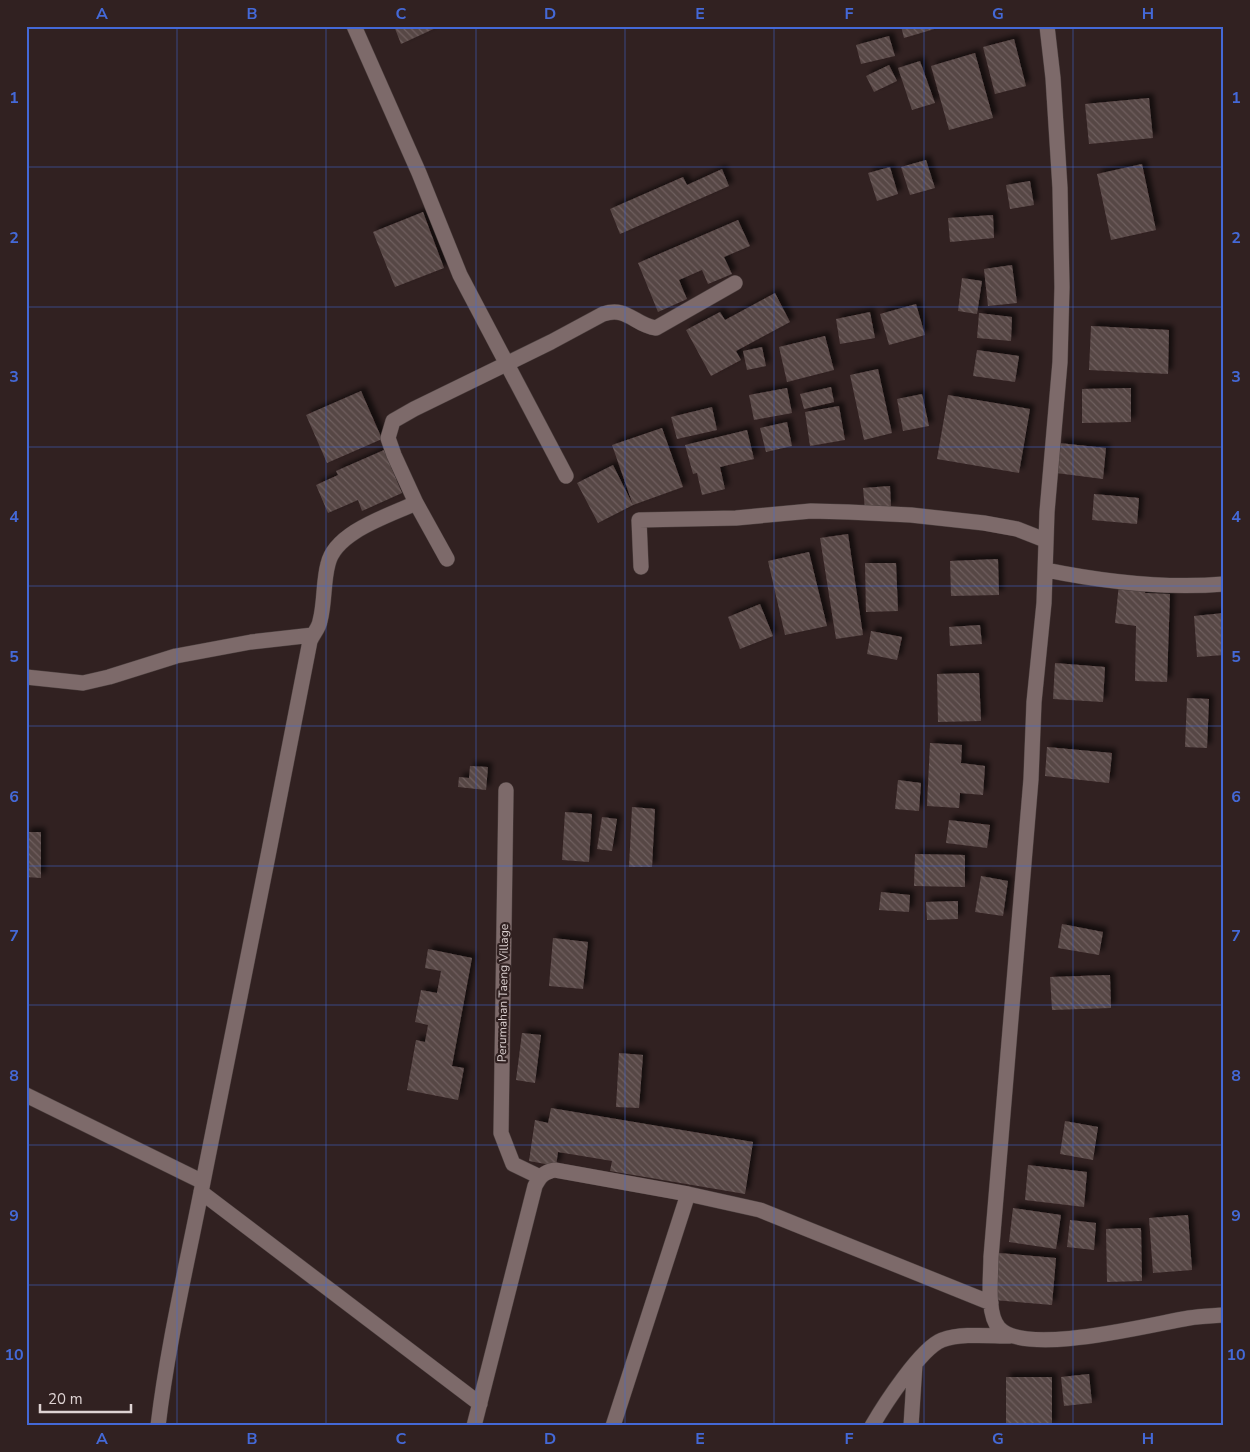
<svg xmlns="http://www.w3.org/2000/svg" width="1250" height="1452" viewBox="0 0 1250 1452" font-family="'Nunito Sans',sans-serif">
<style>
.building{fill:url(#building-back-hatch);filter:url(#shadow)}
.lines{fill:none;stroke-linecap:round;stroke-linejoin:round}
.minor-casing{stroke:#4b3f3e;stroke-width:16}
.minor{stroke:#7d6a6a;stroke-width:15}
.grid{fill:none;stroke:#4469d7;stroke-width:1;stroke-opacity:0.55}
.labels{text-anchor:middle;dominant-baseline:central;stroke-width:4.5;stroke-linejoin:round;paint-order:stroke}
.street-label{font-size:12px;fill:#ded3d3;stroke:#312121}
.neatline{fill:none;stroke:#4469d7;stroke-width:2}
.grid-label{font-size:16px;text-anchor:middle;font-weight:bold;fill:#4469d7}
</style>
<defs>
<pattern id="building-back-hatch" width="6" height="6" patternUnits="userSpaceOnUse" patternTransform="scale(1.25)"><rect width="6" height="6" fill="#574645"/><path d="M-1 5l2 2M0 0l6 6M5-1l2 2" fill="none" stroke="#6f605f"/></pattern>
<filter id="shadow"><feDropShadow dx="4.5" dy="-4.5" stdDeviation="2.5" flood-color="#0009"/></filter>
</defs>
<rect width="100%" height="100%" fill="#312121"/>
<path class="building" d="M394 26H440L401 44Z
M901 26H941V27L904 38Z
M889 36 895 56 861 64 856 45Z
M1014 39 1026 86 995 94 983 47Z
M975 53 993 118 949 130 931 66Z
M920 61 935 103 912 110 898 68Z
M889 65 897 81 874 92 866 76Z
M1149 98 1153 138 1089 144 1085 104Z
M926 160 935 188 910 195 901 167Z
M1142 164 1156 230 1111 240 1097 174Z
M890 167 898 194 877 201 868 173Z
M722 169 729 186 620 234 610 209 683 177 687 185Z
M1030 181 1034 205 1010 209 1006 185Z
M423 212 444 268 395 287 373 232Z
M993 215 994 238 950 242 948 218Z
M738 220 750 246 724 257 732 274 708 284 702 270 679 280 687 299 658 312 638 263Z
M1012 265 1017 303 988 306 984 269Z
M962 278 982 281 977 314 958 311Z
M775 293 790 322 736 351 741 360 711 376 686 330 720 312 725 320Z
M916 304 925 335 889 345 880 314Z
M870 312 875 338 840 344 836 319Z
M979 313 1012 317 1011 341 977 338Z
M1091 326 1169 330 1168 374 1089 370Z
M825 336 834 370 787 382 779 347Z
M762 347 766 366 747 370 743 351Z
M977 350 1019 356 1015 382 973 376Z
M878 369 892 433 864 440 850 375Z
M831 387 834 402 804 409 800 394Z
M787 388 792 413 754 420 749 395Z
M1131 388V422L1082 423V389Z
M361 391 382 439 327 463 306 415Z
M922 394 929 426 903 431 897 399Z
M948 395 1030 409 1019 473 937 459Z
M839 406 845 440 810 446 805 412Z
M712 407 717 430 677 439 671 417Z
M787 422 792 446 766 452 760 428Z
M662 428 683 487 633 505 612 445Z
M747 430 754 459 720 467 725 489 702 495 697 473 693 474 685 445Z
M1059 443 1106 448 1103 479 1056 473Z
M384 450 402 493 362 511 358 500 328 513 316 485 338 475 336 471Z
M613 465 633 505 598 523 577 483Z
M890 486 891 507 865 510 863 488Z
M1094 494 1139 498 1137 524 1092 520Z
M848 534 863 635 836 639 820 538Z
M809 552 827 626 785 635 768 561Z
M998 559 999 595 951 596 950 561Z
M865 563H896L898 611 866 612Z
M1119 584 1146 587 1145 593 1170 594 1167 682 1135 681 1136 626 1115 623Z
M760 604 773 636 740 649 728 617Z
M1224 613V655L1197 657 1194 616Z
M980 625 982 644 950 646 949 627Z
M871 631 902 637 897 660 867 654Z
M1055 663 1105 667 1103 702 1053 699Z
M979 673 981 721 938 722 937 674Z
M1187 698 1209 699 1207 748 1185 747Z
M930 743 962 745 961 763 985 766 983 795 960 793 959 808 927 806Z
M1047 747 1112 753 1109 783 1045 776Z
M470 766 488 767 486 790 458 787 459 777 469 778Z
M898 780 921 783 919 811 895 809Z
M632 807 655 809 652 867H629Z
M565 812 592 814 589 862 562 860Z
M602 817 617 819 612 851 597 849Z
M949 820 990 825 987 848 946 843Z
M26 832H41V878L26 877Z
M915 854 965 855V887L914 886Z
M981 876 1008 881 1003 916 975 912Z
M881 892 910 895 909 912 879 910Z
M958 901V919L927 920 926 902Z
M1062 924 1103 932 1099 955 1058 948Z
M553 938 588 942 583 989 549 986Z
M428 949 472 958 452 1066 464 1068 458 1100 407 1090 416 1040 425 1042 428 1025 415 1022 421 990 437 993 441 971 425 968Z
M1110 975 1111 1008 1052 1010 1050 977Z
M522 1033 541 1035 535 1083 516 1080Z
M619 1053 643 1055 639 1108 616 1107Z
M551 1108 753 1142 745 1194 610 1171 612 1161 558 1152 556 1166 529 1161 535 1120 548 1123Z
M1065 1121 1098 1127 1093 1160 1060 1154Z
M1028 1165 1087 1172 1084 1207 1025 1200Z
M1013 1208 1061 1215 1056 1249 1009 1242Z
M1188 1215 1192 1270 1153 1273 1149 1218Z
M1070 1220 1096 1223 1094 1250 1067 1247Z
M1141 1228 1142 1281 1107 1282 1106 1229Z
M999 1253 1056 1258 1052 1305 994 1300Z
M1089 1374 1092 1403 1064 1406 1061 1377Z
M1006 1377H1052V1426H1006Z"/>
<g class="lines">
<g class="minor-casing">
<path id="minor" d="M354 26 419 173 460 275 566 476
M1047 26 1053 78 1060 188 1062 287 1060 362 1047 512 1044 603 1034 702 1031 779 991 1257C991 1275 986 1314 999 1328 1026 1357 1152 1324 1189 1318 1201 1316 1212 1316 1224 1315
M447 559 416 503 394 455 388 438 393 421 414 409 551 342 603 314C628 306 634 325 656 328L735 283
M641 567 639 520 736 518 811 511 848 512 911 515 984 523 1017 529 1045 540
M1046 570C1105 582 1164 589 1224 584
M26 677 83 683 109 677 176 656 251 642 313 635
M506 790 501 1133 513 1164 540 1177
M26 1095 203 1182
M201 1192 480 1404
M158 1426C168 1342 188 1260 204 1177 239 998 276 820 310 641 313 634 319 628 320 621 325 602 323 582 328 564 335 532 388 516 416 503
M474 1426 535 1186C540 1176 544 1172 555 1170L688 1194 760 1210 991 1303
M613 1426 688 1194
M872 1426C884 1405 921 1348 942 1340 962 1333 989 1336 1010 1336
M911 1426 915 1364"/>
</g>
<use href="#minor" class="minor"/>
</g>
<path class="grid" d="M177 26V1426M326 26V1426M476 26V1426M625 26V1426M774 26V1426M924 26V1426M1073 26V1426M26 167H1224M26 307H1224M26 447H1224M26 586H1224M26 726H1224M26 866H1224M26 1005H1224M26 1145H1224M26 1285H1224"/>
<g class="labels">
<g class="street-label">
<text transform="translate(503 993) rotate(-89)">Perumahan Taeng Village</text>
</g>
</g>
<rect width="1250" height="1452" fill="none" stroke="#312121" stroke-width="55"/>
<path d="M40 1404v8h91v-8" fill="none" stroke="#ded3d3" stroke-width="2.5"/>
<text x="48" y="1404" font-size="15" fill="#ded3d3" stroke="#312121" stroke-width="4" paint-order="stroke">20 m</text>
<rect x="28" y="28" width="1194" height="1396" class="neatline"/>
<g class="grid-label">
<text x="102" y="19">A</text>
<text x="252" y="19">B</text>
<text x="401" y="19">C</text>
<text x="550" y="19">D</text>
<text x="700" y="19">E</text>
<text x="849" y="19">F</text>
<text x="998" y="19">G</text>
<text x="1148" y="19">H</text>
<text x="14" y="103">1</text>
<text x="1236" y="103">1</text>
<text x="14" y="243">2</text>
<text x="1236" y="243">2</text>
<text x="14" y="382">3</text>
<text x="1236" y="382">3</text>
<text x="14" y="522">4</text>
<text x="1236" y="522">4</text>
<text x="14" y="662">5</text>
<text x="1236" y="662">5</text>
<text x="14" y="802">6</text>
<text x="1236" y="802">6</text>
<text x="14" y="941">7</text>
<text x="1236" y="941">7</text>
<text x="14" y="1081">8</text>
<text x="1236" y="1081">8</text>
<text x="14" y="1221">9</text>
<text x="1236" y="1221">9</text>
<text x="14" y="1360">10</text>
<text x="1236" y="1360">10</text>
<text x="102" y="1444">A</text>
<text x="252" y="1444">B</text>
<text x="401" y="1444">C</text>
<text x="550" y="1444">D</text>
<text x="700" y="1444">E</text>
<text x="849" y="1444">F</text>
<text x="998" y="1444">G</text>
<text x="1148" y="1444">H</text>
</g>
</svg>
